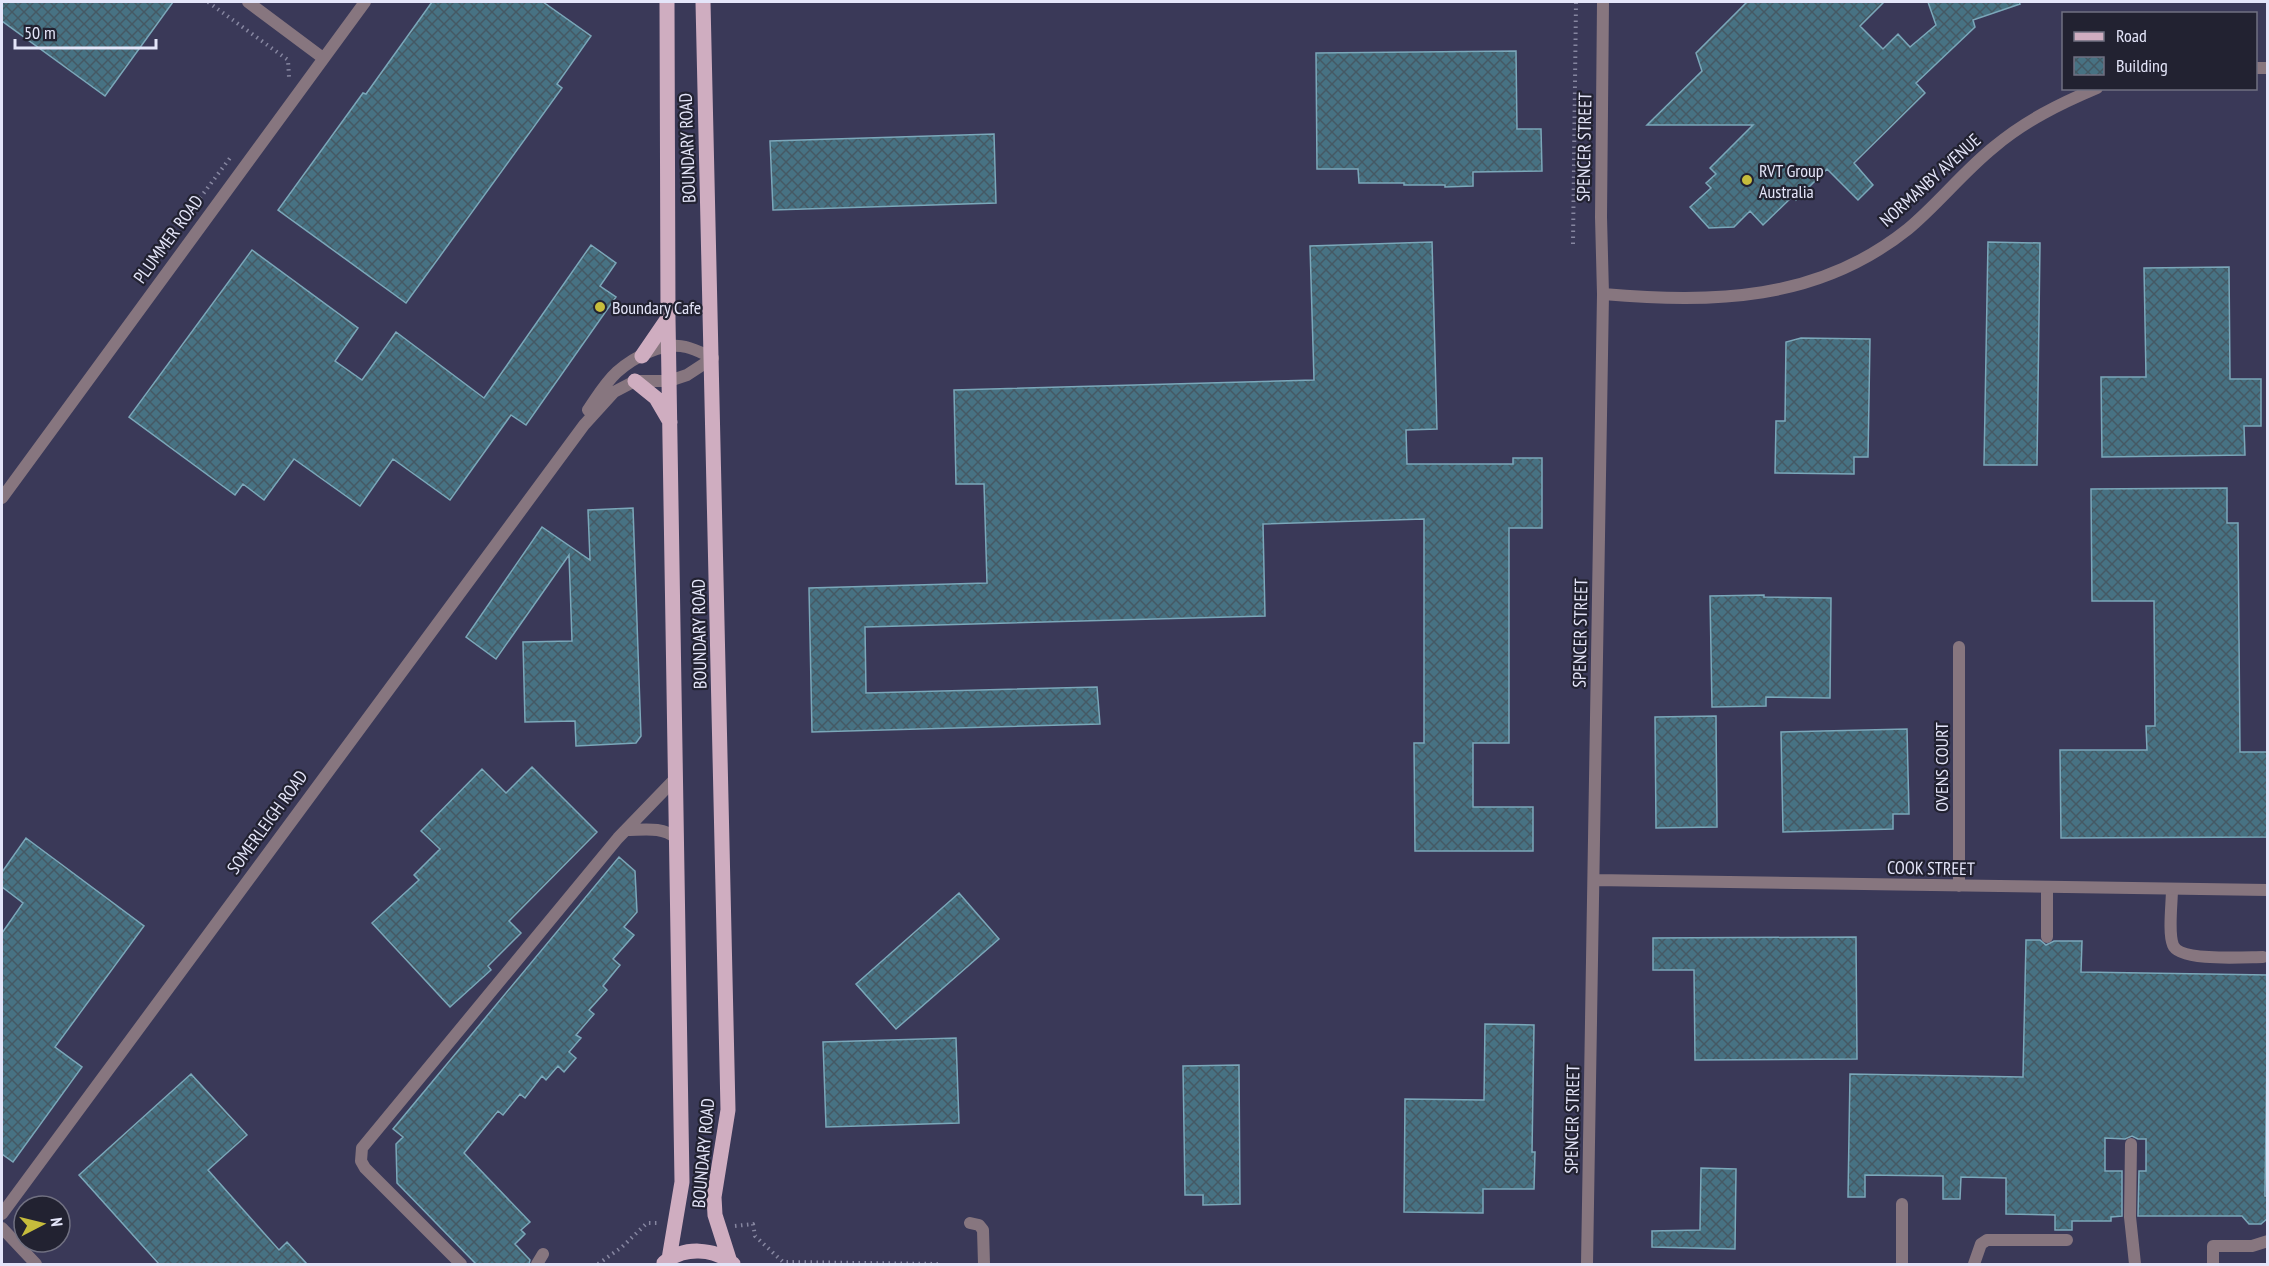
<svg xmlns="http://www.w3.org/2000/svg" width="2269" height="1266" viewBox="0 0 2269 1266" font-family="'PT Sans Narrow',sans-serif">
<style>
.building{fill:url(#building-cross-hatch);stroke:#7ba7b9;stroke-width:1.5}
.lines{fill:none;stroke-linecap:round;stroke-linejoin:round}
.path{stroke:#8686a0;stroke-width:4;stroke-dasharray:1.5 4.5;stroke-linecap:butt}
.service{stroke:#87767f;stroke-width:12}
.minor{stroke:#87767f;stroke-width:12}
.primary{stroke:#cfadc0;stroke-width:15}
.poi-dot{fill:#c6bc3c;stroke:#222231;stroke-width:2}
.labels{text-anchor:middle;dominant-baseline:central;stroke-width:4.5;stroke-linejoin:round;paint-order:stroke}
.street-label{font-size:18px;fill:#e4e5f9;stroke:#222231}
.poi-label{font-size:18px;fill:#e4e5f9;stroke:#222231;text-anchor:start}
</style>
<defs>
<pattern id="building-cross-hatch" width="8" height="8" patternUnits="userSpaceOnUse" patternTransform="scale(1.5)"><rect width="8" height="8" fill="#477283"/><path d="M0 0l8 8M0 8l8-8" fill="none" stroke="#455964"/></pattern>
</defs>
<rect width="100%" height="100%" fill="#3a3958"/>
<path class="building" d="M2 2H173L105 96 2 21Z
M432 2H543L591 36 557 84 562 88 406 303 278 210 363 93 366 94Z
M1747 2H1884L1860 26 1883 49 1898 34 1910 47 1936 25 1928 2H2019L2020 4 1973 20 1975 27 1916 83 1925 93 1854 163 1873 185 1858 200 1827 169 1796 200 1793 196 1763 225 1750 211 1734 227 1709 228 1690 207 1711 188 1706 183 1716 174 1710 168 1753 125H1647L1702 71 1696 53Z
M1516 51 1517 129H1541L1542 171 1473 172V186L1445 187V185H1404V183H1359L1358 169H1317L1316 53Z
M994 134 996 203 773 210 770 141Z
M1432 242 1437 429 1406 430 1407 464H1513V458H1542V528H1509V743H1473V807H1533V851H1415L1414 743H1424V519L1263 524 1265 616 865 627 866 693 1097 687 1100 724 812 732 809 588 987 583 984 484H956L954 390 1314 380 1310 246Z
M1988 242 2040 243 2037 465H1984Z
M591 245 616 263 600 286 616 297 526 425 511 415 450 500 393 459 360 506 294 459 264 500 243 484 235 495 129 417 252 250 358 328 335 361 362 380 396 332 484 398Z
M2229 267 2230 379H2261V426H2244L2245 455 2102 457 2101 377H2146L2144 268Z
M1801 338 1870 339 1868 457H1854V474L1775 473 1776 421H1785L1786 342Z
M2227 488V523H2238L2240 752H2267V837L2061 838 2060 750H2147L2146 726H2155L2154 601H2092L2091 489Z
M633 508 641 736 636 743 576 746 575 721 525 722 523 642 572 641 569 555 496 659 466 637 542 527 590 560 588 510Z
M1764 595V597L1831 598 1830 698 1766 697V706L1712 707 1710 596Z
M1716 716 1717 827 1656 828 1655 717Z
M1907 729 1909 814H1893V829L1783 832 1781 732Z
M532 767 597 832 509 921 521 933 488 966 491 970 450 1007 372 923 419 880 414 875 440 849 421 831 482 769 506 793Z
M26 838 144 926 55 1047 82 1067 13 1162 2 1154V933L23 903 2 887V872Z
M619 857 635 871 637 912 624 927 634 935 613 959 620 965 603 986 607 990 589 1010 594 1014 576 1035 581 1038 569 1052 576 1058 564 1072 558 1066 546 1080 542 1076 525 1098 520 1094 503 1115 498 1111 464 1153 530 1222 521 1230 525 1234 515 1244 530 1260 529 1264H476L397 1183 396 1144 403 1137 393 1129Z
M959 893 999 939 896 1029 856 984Z
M1856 937 1857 1059 1695 1060 1694 970H1653V938Z
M2026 940H2040L2046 945 2054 941H2082L2081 972 2268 975 2265 1196H2268V1218L2261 1224H2249L2242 1216H2138L2139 1171H2146V1139H2138L2132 1136 2125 1139 2105 1138V1171H2122V1216L2111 1217V1221H2072V1230H2055V1215L2006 1214V1178L1961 1177 1960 1199H1943V1176L1865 1175V1197H1848L1850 1074 2023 1077Z
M1485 1024 1534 1025 1532 1152H1535L1534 1189H1483V1213L1404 1212 1405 1099 1484 1100Z
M956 1038 959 1123 826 1127 823 1042Z
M1239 1065 1240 1204 1203 1205V1195H1185L1183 1066Z
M191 1074 247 1135 208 1170 279 1250 287 1242 307 1264H159L79 1175Z
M1701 1168 1736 1169 1735 1249 1652 1247V1231L1700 1230Z"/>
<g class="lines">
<path class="path" d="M208 2 288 60 289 77
M200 198 230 158
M1573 244 1576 2
M735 1226 753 1224 755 1236 783 1262 941 1264
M598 1264 622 1247 647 1223H659"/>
<path class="service" d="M626 830C643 830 662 826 676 838
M2172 889C2172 903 2168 933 2173 945 2179 962 2246 957 2263 957
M2047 937V887
M2131 1144 2130 1217 2135 1264
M1902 1204V1264
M970 1223 979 1225 983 1230 984 1264
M461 1264 365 1168 361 1161 362 1148 618 838 675 779
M537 1264 543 1254
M1974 1264 1981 1244 1987 1240H2067
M2213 1264V1246H2252L2268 1241"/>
<path class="minor" d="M248 2 323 58
M2256 68H2268
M1603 294C1713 303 1817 302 1908 229 1938 204 1963 172 1994 147 2025 121 2059 104 2097 88
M588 410C597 397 605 383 617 372 634 357 664 341 686 347 695 349 704 354 713 358
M2 498 365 2
M1594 880 2268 890
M1959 886V647
M2 1214 584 425 614 392 635 381H669L687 375 713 358
M2 1228 36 1264
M1587 1264 1603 294 1601 217 1603 2"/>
<path class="primary" d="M667 2 668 318 682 1182 669 1259
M703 2 728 1110 714 1197 715 1215 730 1262
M642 356 668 318
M635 381 656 398 670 422
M664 1263C684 1246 714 1248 733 1264"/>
</g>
<g class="poi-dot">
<circle cx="1747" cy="180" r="6"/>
<circle cx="600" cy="307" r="6"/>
</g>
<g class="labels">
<g class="street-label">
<text transform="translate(1584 147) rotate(-89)">SPENCER STREET</text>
<text transform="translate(687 148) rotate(-92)">BOUNDARY ROAD</text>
<text transform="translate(1930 180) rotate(-42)">NORMANBY AVENUE</text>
<text transform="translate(168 239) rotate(-54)">PLUMMER ROAD</text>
<text transform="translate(1580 633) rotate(-89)">SPENCER STREET</text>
<text transform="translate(699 634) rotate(-91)">BOUNDARY ROAD</text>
<text transform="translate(1941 767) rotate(-90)">OVENS COURT</text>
<text transform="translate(267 822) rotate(-54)">SOMERLEIGH ROAD</text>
<text transform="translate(1931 868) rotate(1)">COOK STREET</text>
<text transform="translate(1572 1119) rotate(-89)">SPENCER STREET</text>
<text transform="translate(703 1153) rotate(-85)">BOUNDARY ROAD</text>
</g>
<g class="poi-label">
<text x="1759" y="170">RVT Group<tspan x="1759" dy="21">Australia</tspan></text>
<text x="612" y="307">Boundary Cafe</text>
</g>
</g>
<rect width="2269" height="1266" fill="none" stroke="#e4e5f9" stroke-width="6"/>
<rect x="2062" y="12" width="195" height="78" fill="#222231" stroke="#707081" stroke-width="1.5"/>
<rect x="2074" y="32" width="30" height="9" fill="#cfadc0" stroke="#707081" stroke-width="1.5"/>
<text x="2116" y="42" font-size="18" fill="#e4e5f9">Road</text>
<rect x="2074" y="57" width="30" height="18" fill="url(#building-cross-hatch)" stroke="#707081" stroke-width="1.5"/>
<text x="2116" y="72" font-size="18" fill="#e4e5f9">Building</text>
<g transform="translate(42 1224) rotate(83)"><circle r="28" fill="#222231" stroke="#707081" stroke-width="1.5"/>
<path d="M0-4.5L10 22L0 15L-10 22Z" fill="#c6bc3c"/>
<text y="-9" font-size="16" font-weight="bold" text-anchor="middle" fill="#e4e5f9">N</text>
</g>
<path d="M15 39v9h141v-9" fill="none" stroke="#e4e5f9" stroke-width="3"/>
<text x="24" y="39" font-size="18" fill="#e4e5f9" stroke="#222231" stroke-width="4.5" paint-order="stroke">50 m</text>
</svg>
